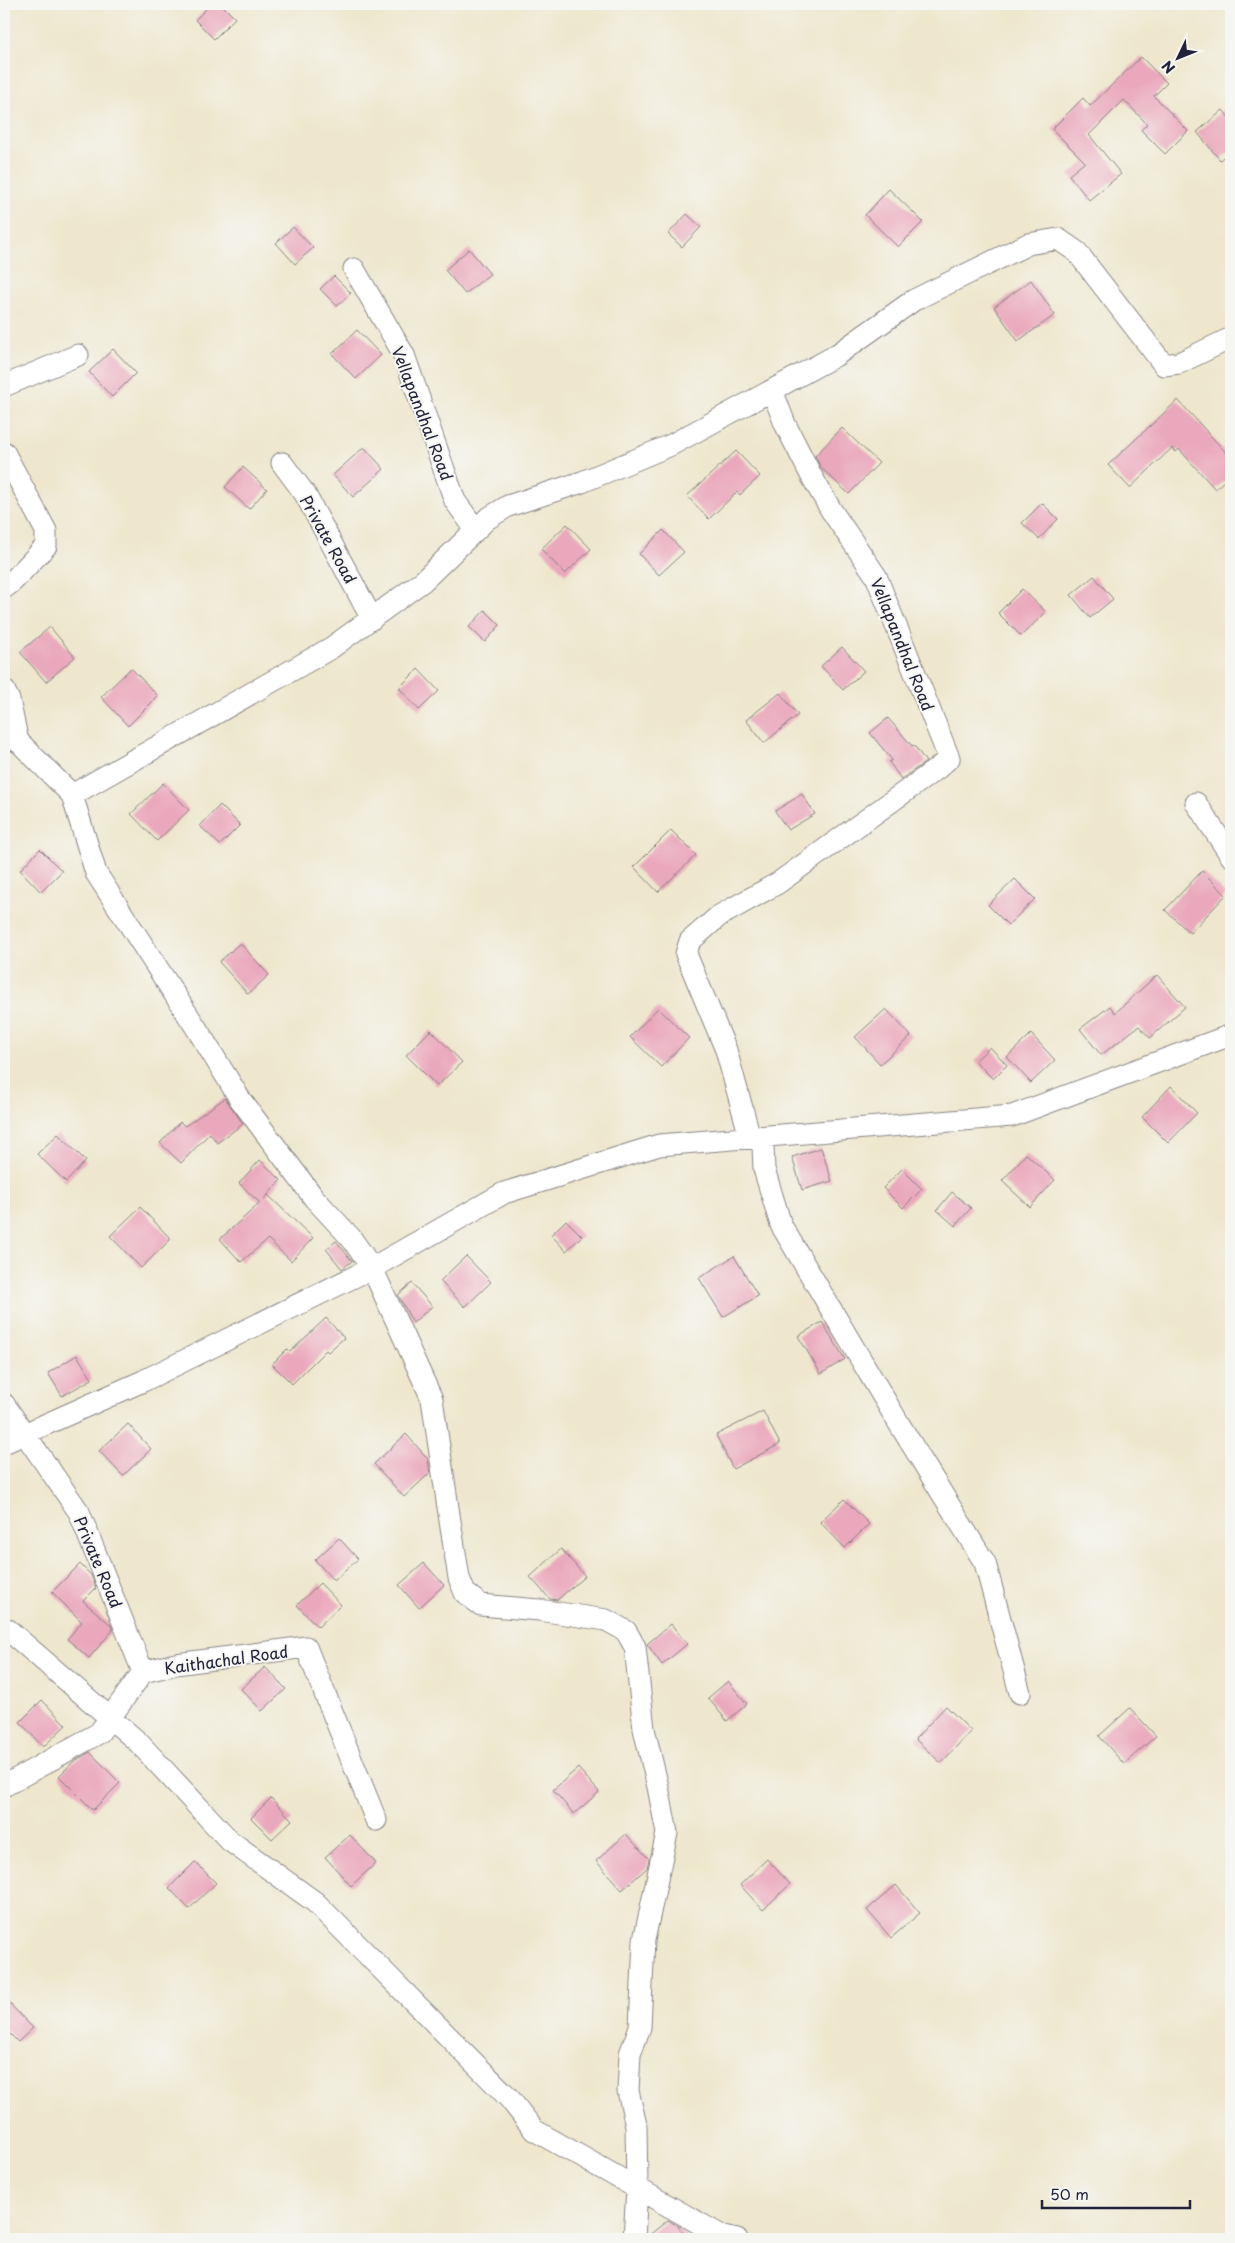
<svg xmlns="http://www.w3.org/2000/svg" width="1235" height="2243" viewBox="0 0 1235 2243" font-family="'Playpen Sans',sans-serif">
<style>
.building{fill:#eaa8bc}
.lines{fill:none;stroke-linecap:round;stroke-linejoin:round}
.minor-casing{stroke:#888484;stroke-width:23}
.minor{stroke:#fff;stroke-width:21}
.labels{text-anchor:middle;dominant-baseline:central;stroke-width:4;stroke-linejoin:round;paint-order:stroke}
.street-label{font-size:16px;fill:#22223b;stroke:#f6f6f2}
</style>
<rect width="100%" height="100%" fill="#f6f6f2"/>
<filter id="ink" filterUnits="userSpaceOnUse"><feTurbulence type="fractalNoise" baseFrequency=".02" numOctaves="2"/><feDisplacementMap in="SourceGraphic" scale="10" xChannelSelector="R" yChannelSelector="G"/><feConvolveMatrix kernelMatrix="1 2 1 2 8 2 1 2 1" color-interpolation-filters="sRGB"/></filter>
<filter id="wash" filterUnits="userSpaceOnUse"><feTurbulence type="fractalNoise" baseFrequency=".0096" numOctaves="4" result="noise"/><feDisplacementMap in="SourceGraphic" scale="20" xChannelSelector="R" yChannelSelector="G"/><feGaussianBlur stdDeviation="1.12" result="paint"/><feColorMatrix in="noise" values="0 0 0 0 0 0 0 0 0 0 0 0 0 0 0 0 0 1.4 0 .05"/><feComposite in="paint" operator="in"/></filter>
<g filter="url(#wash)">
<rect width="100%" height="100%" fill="#eee7cd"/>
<g id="blocks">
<path class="building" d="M211 4H221L235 18 214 39 195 20Z
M1141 57 1167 83 1154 96 1188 131 1165 154 1141 130 1147 124 1124 100 1089 135 1121 174 1089 200 1069 175 1085 162 1052 129 1083 98 1090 106Z
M1223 110 1231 120V150L1220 160 1197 132Z
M889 189 923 222 898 247 865 215Z
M687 214 701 227 682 247 668 234Z
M293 227 313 248 295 264 276 243Z
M469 249 490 274 465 294 445 270Z
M334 276 351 293 337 306 320 289Z
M1031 280 1055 315 1018 341 994 307Z
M357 330 381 355 356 379 332 354Z
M113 349 136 373 112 397 89 372Z
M1178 400 1231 458V475L1215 489 1179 449 1176 452 1172 448 1130 488 1108 465Z
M842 428 879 463 849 494 821 468 815 456Z
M364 447 384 469 353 497 333 475Z
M736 451 760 476 740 495 737 492 709 519 687 496Z
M243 467 267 489 249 509 225 487Z
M1042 503 1058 519 1039 539 1022 523Z
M567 524 591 549 565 574 541 549Z
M663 530 684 552 659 575 639 554Z
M1094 576 1113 599 1090 618 1071 595Z
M1022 589 1046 612 1021 636 998 613Z
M485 610 500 625 485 642 469 627Z
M50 627 75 657 46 682 20 652Z
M842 647 864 671 843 690 821 666Z
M131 668 158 696 128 726 101 697Z
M418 669 439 691 419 710 399 688Z
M780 693 798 715 764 743 746 720Z
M888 718 912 746 914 745 926 762 901 779 889 762 892 760 870 733Z
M163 783 189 810 157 841 131 814Z
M802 794 815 814 788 830 775 811Z
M220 805 240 825 220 845 200 826Z
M671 830 696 855 658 892 634 867Z
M40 849 62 871 41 892 20 870Z
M1202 871 1226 895 1190 933 1165 910Z
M1015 879 1035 899 1008 925 988 905Z
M240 943 269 975 248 994 219 962Z
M1157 975 1185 1007 1150 1038 1139 1026 1101 1055 1080 1029 1110 1006 1115 1013Z
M658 1008 689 1038 661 1067 630 1037Z
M886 1009 911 1036 880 1064 855 1037Z
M431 1030 462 1062 437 1086 406 1055Z
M1031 1034 1055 1060 1031 1083 1007 1057Z
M990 1047 1007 1065 993 1079 975 1061Z
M1171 1086 1197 1113 1168 1143 1142 1117Z
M225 1098 243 1124 217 1143 210 1133 181 1163 160 1143 180 1122 185 1126Z
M58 1134 86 1161 66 1182 37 1154Z
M821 1148 832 1181 802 1190 792 1157Z
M1026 1154 1055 1180 1030 1207 1002 1181Z
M260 1160 281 1180 264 1199 268 1195 313 1238 291 1261 268 1239 241 1262 220 1239 260 1203 239 1183Z
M902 1169 922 1189 903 1208 883 1188Z
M952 1192 971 1208 955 1226 937 1210Z
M140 1207 171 1239 141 1268 110 1236Z
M566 1220 582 1236 566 1251 551 1235Z
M336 1241 352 1261 342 1269 326 1249Z
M466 1256 491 1282 465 1307 440 1281Z
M734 1256 758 1296 723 1317 699 1278Z
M412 1283 432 1306 413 1323 398 1295Z
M326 1318 344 1338 328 1352 326 1350 292 1384 272 1364 287 1349 290 1352Z
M822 1322 845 1359 821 1374 798 1336Z
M77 1355 92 1379 62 1396 48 1373Z
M763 1411 780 1444 733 1469 716 1435Z
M128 1424 151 1449 123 1476 99 1451Z
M406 1434 428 1459 430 1473 404 1497 374 1464Z
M844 1499 869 1524 845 1548 820 1522Z
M339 1538 358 1559 334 1581 315 1560Z
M561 1549 585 1576 557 1600 550 1599 530 1577Z
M424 1563 444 1585 419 1608 399 1585Z
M80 1564 91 1575 96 1588 83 1601 110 1624 113 1630 89 1658 67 1639 82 1622 52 1592Z
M320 1583 341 1605 318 1627 297 1605Z
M671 1624 687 1644 662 1665 647 1644Z
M265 1667 286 1689 262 1711 241 1689Z
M728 1681 747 1704 727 1721 708 1698Z
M42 1700 66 1725 43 1747 20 1722Z
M946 1706 971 1731 941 1763 915 1739Z
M1130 1708 1156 1736 1124 1764 1099 1736Z
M90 1752 120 1783 93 1810 59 1776 73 1762Z
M578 1768 599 1792 574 1814 553 1790Z
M271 1798 292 1820 272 1839 251 1818Z
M626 1834 649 1859 647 1868 622 1890 596 1861Z
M350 1835 376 1863 351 1886 325 1857Z
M767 1859 790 1884 763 1910 740 1885Z
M195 1862 216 1883 189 1909 169 1888Z
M896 1885 920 1913 891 1938 867 1910Z
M4 1998 33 2028 18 2042 4 2028Z
M668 2220 678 2226 689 2239H647V2237Z"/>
</g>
</g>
<g filter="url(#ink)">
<use href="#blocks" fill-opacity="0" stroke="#888484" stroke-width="1"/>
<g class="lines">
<g class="minor-casing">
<path id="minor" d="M354 269 404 355 455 501 476 530
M4 386 78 355
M4 452 46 531V546L12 582 4 588
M282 463 305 494 372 619
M4 690 9 700 18 742
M4 727 72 795 96 873 197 1029 240 1099 314 1198 351 1238 372 1268 432 1399 450 1521 459 1578 465 1593 481 1605 539 1610 606 1620 626 1631 635 1647 644 1729 658 1787 667 1833 644 1940 640 2027 630 2054 628 2091 636 2125 637 2188 634 2239
M72 795 331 648 423 581 487 519 508 506 582 482 671 445 835 356 914 300 1028 244 1058 239 1077 252 1164 365 1179 363 1231 338
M1196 803 1231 856
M750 1137 726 1050 686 954 690 941 719 916 778 883 938 768 949 758 876 576 831 510 812 477 785 424 772 390
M758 1138 763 1147 764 1169 781 1225 901 1427 985 1563 1020 1693
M4 1404 79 1512 143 1672
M4 1443 143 1381 372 1268 504 1193 659 1145 1012 1116 1231 1035
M4 1629H7L138 1742 230 1841 315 1902 509 2098 534 2130 720 2235 737 2239
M4 1786 99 1733 143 1672 176 1664 306 1647 376 1820"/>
</g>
<use href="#minor" class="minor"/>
</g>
</g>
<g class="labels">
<g class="street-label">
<text transform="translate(423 413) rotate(69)">Vellapandhal Road</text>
<text transform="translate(329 539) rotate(61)">Private Road</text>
<text transform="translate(903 644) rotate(68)">Vellapandhal Road</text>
<text transform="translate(99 1562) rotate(67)">Private Road</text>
<text transform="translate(226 1659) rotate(-8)">Kaithachal Road</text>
</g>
</g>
<rect width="1235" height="2243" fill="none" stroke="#f6f6f2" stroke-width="20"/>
<g transform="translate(1178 58) rotate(227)" stroke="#f6f6f2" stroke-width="4" paint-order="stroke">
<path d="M0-4L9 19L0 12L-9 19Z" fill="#22223b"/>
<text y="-8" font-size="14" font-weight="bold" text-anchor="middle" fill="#22223b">N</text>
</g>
<path d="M1042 2200v8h148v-8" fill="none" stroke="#22223b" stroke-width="2.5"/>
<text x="1050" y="2200" font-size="15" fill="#22223b" stroke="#f6f6f2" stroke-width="4" paint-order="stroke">50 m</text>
</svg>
